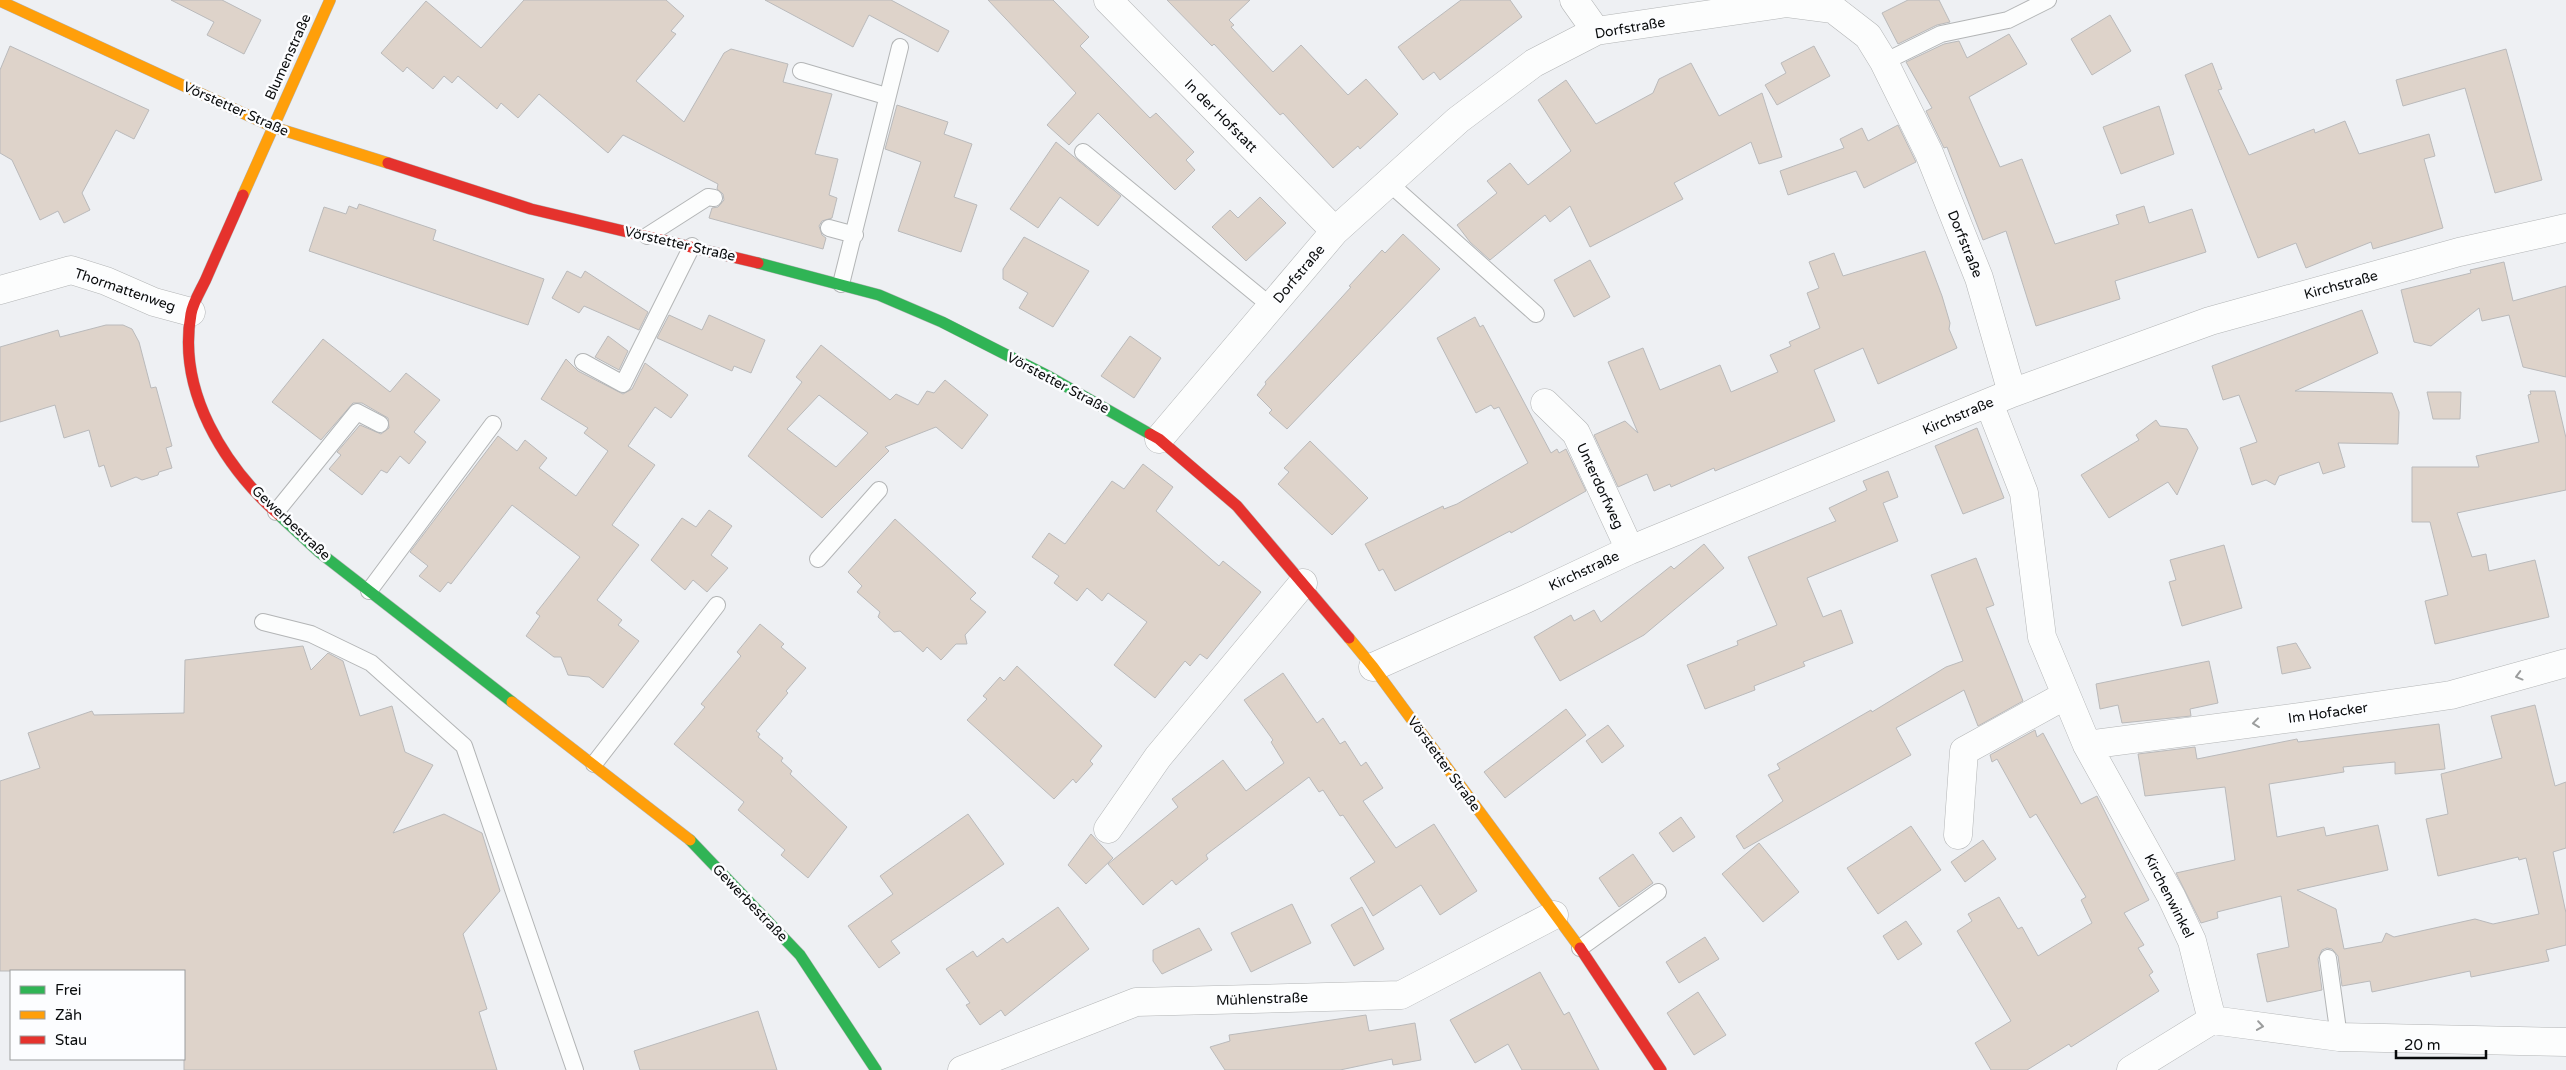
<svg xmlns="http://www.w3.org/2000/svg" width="2566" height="1070" viewBox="0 0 2566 1070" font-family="'Varela Round',sans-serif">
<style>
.building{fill:#ded3ca;stroke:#bababb;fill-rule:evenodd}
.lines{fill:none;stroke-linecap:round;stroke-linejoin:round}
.lane-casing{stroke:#b3b5b6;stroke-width:18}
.street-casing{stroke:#b3b5b6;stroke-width:29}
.fast-casing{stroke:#b3b5b6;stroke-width:12}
.slow-casing{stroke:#b3b5b6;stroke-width:12}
.jam-casing{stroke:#b3b5b6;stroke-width:12}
.lane{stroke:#fcfdfd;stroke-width:16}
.street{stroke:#fcfdfd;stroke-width:28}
.fast{stroke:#30b455;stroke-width:11}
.slow{stroke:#ff9f0a;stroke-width:11}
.jam{stroke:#e5322d;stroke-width:11}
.oneway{stroke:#9b9d9d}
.labels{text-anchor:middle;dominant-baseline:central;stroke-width:5;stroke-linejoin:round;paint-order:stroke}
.street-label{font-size:14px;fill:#0a0c0d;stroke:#fcfdff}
</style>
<rect width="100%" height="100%" fill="#eef0f3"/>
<path class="building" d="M171 0H222L261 20 244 54 207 35 214 22Z
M524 0H666L684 16 671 31 676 34 636 81 684 122 724 53 731 49 788 64 783 82 832 94 815 154 838 159 829 195 837 198 832 218 822 221 819 226 822 235 826 238 823 249 709 218 712 208 718 207 724 200 723 194 717 189 718 184 623 135 608 153 539 94 518 118 501 103 497 109 458 76 452 83 444 76 433 89 407 67 403 72 381 53 426 1 481 48Z
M765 0H891L949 31 938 52 869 15 853 47Z
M988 0H1053L1089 37 1080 46 1150 118 1156 113 1194 152 1186 160 1195 170 1175 190 1098 113 1069 145 1047 125 1076 93Z
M1167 0H1250L1229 20 1234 25 1231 27 1273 72 1301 45 1348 95 1366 79 1398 114 1360 149 1358 146 1333 168 1283 113 1280 115 1214 44 1212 46Z
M1461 0H1510L1522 17 1440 80 1434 72 1423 80 1398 47Z
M1908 0H1939L1950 22 1937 25 1898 44 1882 13Z
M2110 15 2131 51 2092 75 2071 39Z
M2009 34 2027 64 1969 97 2000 167 2022 159 2055 244 2119 224 2116 215 2144 206 2149 223 2192 209 2206 252 2115 281 2120 299 2036 326 2006 231 1983 240 1947 147 1944 148 1926 111 1932 108 1906 62 1944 44 1959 41 1967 58Z
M10 46 149 110 134 139 116 130 82 193 90 210 64 223 58 211 40 220 12 160 0 153V70Z
M1814 46 1830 76 1777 105 1765 85 1786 73 1781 63Z
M2506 49 2542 180 2495 193 2465 88 2403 106 2396 80Z
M1691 63 1719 116 1762 93 1782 157 1759 164 1751 142 1674 183 1683 199 1590 247 1570 206 1550 222 1545 215 1490 260 1470 242 1457 225 1497 193 1487 181 1510 163 1528 185 1571 151 1538 100 1566 80 1596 124 1653 93 1659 79Z
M2212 63 2222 89 2218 90 2249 155 2314 129 2315 133 2345 121 2359 154 2429 134 2435 156 2424 159 2443 228 2373 249 2371 242 2306 268 2296 243 2258 258 2185 75Z
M897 105 948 122 944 134 972 144 954 197 977 205 961 252 898 231 921 162 885 149Z
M2159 106 2174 154 2121 174 2103 127Z
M1898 125 1916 162 1864 188 1856 171 1788 195 1780 171 1844 148 1840 139 1862 128 1868 141Z
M1056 142 1121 196 1098 226 1060 197 1038 228 1010 209Z
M1260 197 1286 223 1246 261 1212 227 1230 210 1238 218Z
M359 204 436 230 433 240 544 279 528 325 309 251 324 207 346 214 349 206 357 209Z
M1403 234 1440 269 1287 429 1269 413 1272 410 1257 395 1266 384 1265 382 1351 287 1349 286 1382 250 1385 253Z
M1024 237 1089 271 1053 327 1019 308 1028 293 1003 279V269Z
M1925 251 1942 296 1950 323 1949 329 1957 348 1878 384 1863 348 1814 370 1835 421 1715 471 1714 468 1671 487 1670 484 1654 491 1647 474 1618 487 1594 435 1625 421 1638 433 1608 362 1643 348 1660 390 1720 365 1731 392 1778 372 1770 355 1791 346 1789 342 1820 328 1807 293 1819 288 1809 262 1834 253 1843 276Z
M1590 260 1610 297 1574 317 1554 280Z
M2504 262 2513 301 2566 286V377L2523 367 2509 315 2482 321 2479 308 2431 346 2414 342 2401 290 2471 273 2470 270Z
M567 271 581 278 585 271 648 312 639 330 584 306 579 313 552 298Z
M2362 310 2378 353 2295 391 2392 393 2399 412 2398 444 2338 443 2345 467 2323 474 2319 462 2279 476 2275 485 2266 480 2252 485 2240 448 2257 442 2239 395 2223 400 2212 366Z
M669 315 702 330 709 315 765 340 751 373 734 366 732 371 657 338Z
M1475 317 1480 327 1483 325 1551 453 1557 449 1559 453 1566 449 1586 491 1511 533 1510 531 1395 591 1383 569 1379 571 1365 544 1443 506 1444 509 1457 504 1528 463 1499 407 1494 409 1491 405 1476 413 1437 338Z
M106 325H123L132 329 139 342 151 388 156 387 172 446 166 448 172 468 159 472 158 475 142 480 136 477 111 487 104 465 99 467 89 430 64 438 55 405 0 422V347L58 330 60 337Z
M608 336 628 351 619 370 595 357Z
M1130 336 1161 358 1134 398 1101 376Z
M323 339 390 392 406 373 440 400 414 432 426 442 409 464 400 456 387 473 381 470 362 495 329 469 341 455 337 452 360 425 381 434 389 428 388 418 362 403H353L321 440 272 402Z
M821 345 890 400 896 394 918 405 927 391 934 393 945 380 988 415 962 449 936 427 885 447 889 451 822 518 748 456 802 382 796 377ZM819 395 868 433 836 467 787 429Z
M566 359 578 371 623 394 632 389 645 363 688 395 671 418 655 407 628 446 655 465 612 525 639 545 597 600 622 620 618 625 639 641 603 688 589 677 568 675 561 657H554L526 636 540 616 536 613 580 557 512 505 451 584 448 582 440 592 419 576 428 566 410 552 498 436 517 451 525 440 547 458 539 468 576 496 608 451 584 433 588 428 541 399Z
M2530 391H2555L2566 438V490L2457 513 2472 557 2486 554 2489 571 2535 560 2549 617 2435 644 2425 601 2448 595 2430 522H2412V467H2479L2476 456 2539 442 2528 395 2531 394Z
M2427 392H2461L2460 419H2433Z
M2156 420 2160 426 2187 429 2198 448 2177 495 2168 482 2109 518 2081 475 2139 440 2136 435Z
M1977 428 2004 498 1963 514 1935 446Z
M1310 441 1368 498 1332 535 1278 484 1289 472 1284 468Z
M1143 464 1173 487 1156 511 1219 566 1223 561 1261 592 1207 659 1200 654 1190 666 1185 661 1155 698 1114 665 1147 622 1108 593 1102 601 1087 588 1077 601 1054 583 1059 576 1032 557 1049 533 1065 544 1112 481 1124 489Z
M1888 471 1898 497 1883 503 1898 541 1807 578 1823 617 1841 610 1853 643 1803 662 1805 666 1754 686 1755 690 1705 709 1687 665 1738 645 1737 641 1777 625 1748 557 1836 521 1829 508 1867 490 1863 481Z
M709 510 732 526 711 555 728 568 707 592 693 580 685 590 651 560 682 518 696 527Z
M895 519 976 593 970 599 986 612 965 635 967 644H956L941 660 927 647 923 652 900 631 894 632 878 617 880 612 857 592 862 586 848 572Z
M1704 544 1724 568 1644 635 1560 681 1534 637 1571 615 1574 621 1594 610 1601 622 1671 566 1674 569Z
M2224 545 2242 608 2182 626 2169 582 2176 580 2170 560Z
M1976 558 1994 605 1986 608 2023 701 1978 726 1964 690 1896 728 1911 755 1744 849 1736 836 1783 801 1768 775 1780 769 1777 764 1871 710 1872 712 1946 667 1963 661 1931 575Z
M760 624 784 644 781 647 806 668 786 691 788 693 756 731 760 734 758 737 783 758 781 761 792 771 790 774 847 827 808 878 781 855 785 850 738 810 744 802 674 744 705 707 701 704 741 656 737 652Z
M2296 643 2311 668 2282 674 2277 647Z
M303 646 311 670 328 653 343 661 360 716 392 706 405 752 433 765 393 833 444 814 482 833 500 891 463 934 487 1009 479 1012 497 1070H184V971H0V781L40 768 28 733 92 711 94 715 184 713 185 660Z
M2209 661 2218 703 2190 709 2191 716 2122 723 2118 705 2100 709 2096 684Z
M1017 666 1102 746 1090 761 1093 764 1076 783 1073 779 1054 799 967 720 987 699 983 696 1000 677 1004 681Z
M1283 673 1317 723 1323 718 1340 744 1345 741 1361 766 1366 762 1383 788 1363 801 1396 848 1434 824 1477 891 1440 915 1421 885 1373 916 1350 878 1375 862 1343 815 1340 816 1323 790 1319 792 1309 777 1211 851 1206 855 1208 859 1176 885 1172 880 1143 905 1108 864 1178 807 1172 799 1223 760 1246 791 1284 763 1271 742 1273 740 1244 700Z
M2535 705 2555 786 2566 782V848L2553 852 2566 913V945L2546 950 2549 961 2471 977 2470 971 2372 992 2370 981 2342 986 2338 956 2332 949 2327 948 2322 950 2318 959 2322 990 2267 1002 2257 954 2289 947 2281 896 2217 912 2218 918 2201 923 2176 873 2235 860 2225 787 2145 796 2138 754 2195 747 2197 759 2297 739 2298 742 2439 724 2445 769 2395 774V762L2343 767 2344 772 2269 784 2277 837 2324 827 2326 836 2378 825 2388 870 2297 890 2336 909 2344 949 2382 942 2386 933 2394 937 2475 919 2493 924 2539 914 2526 858 2519 860 2518 857 2438 876 2426 819 2448 814 2441 774 2502 758 2491 716Z
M1566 709 1586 735 1505 798 1484 772Z
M1608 725 1624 746 1602 763 1586 741Z
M2035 730 2037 737 2043 733 2081 804 2097 796 2149 900 2124 913 2144 945 2138 948 2153 972 2149 975 2159 991 2071 1047 2069 1044 2027 1070H1991L1975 1043 2011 1021 1957 931 1972 921 1968 914 1999 897 2018 929 2022 927 2038 956 2092 923 2081 900 2086 897 2036 814 2030 818 1997 759 1992 762 1990 755Z
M968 814 1004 864 891 941 900 953 879 968 848 926 893 894 880 876Z
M1681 817 1695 837 1673 852 1659 833Z
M1911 826 1941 870 1878 914 1847 868Z
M1091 834 1113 858 1086 884 1068 865Z
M1983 840 1996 859 1965 882 1951 862Z
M1759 843 1799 892 1763 922 1722 874Z
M1633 854 1653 883 1619 907 1599 878Z
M1292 904 1311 943 1251 972 1231 933Z
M1058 907 1089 949 1005 1016 1001 1010 980 1025 966 1005 970 1003 946 969 973 951 977 957 1003 938 1007 943Z
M1362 907 1384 949 1354 966 1331 925Z
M1906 921 1922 944 1898 960 1883 936Z
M1199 928 1212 950 1162 974 1153 961V950Z
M1705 937 1719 959 1679 983 1666 962Z
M1540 972 1564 1015 1569 1012 1599 1070H1522L1508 1044 1475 1063 1450 1020Z
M1698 992 1726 1035 1694 1055 1667 1013Z
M758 1011 777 1070H640L634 1051Z
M1366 1015 1369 1031 1415 1023 1421 1060 1393 1065 1392 1059 1340 1070H1225L1210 1047 1230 1041 1229 1035Z"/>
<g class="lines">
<g class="lane-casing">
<path id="lane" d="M1884 62 1941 34 2008 20 2048 0
M801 71 886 96
M1083 152 1271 306
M1389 183 1536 314
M829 228 855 235
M647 236 708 197 714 198
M841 284 900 47
M583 362 623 384 692 246
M276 512 357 412 380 424
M818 559 879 490
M369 591 493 424
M263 622 311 634 371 663 464 746 575 1070
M594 764 717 605
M1580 948 1658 892
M2328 958 2339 1037"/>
</g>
<g class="street-casing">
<path id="street" d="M1108 0 1335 231
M1574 0 1596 31
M0 290 71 270 106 281 154 302 191 312
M1545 403 1576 433 1630 550
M1989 403 2024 493 2042 637 2087 745 2171 896 2192 941 2212 1020
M1159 439 1335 231 1458 120 1534 63 1596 31 1787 3 1833 9 1868 36 1884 62 1929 153 1979 278 2012 393
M1373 667 1526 599 1630 550 2012 393 2210 321 2459 252 2566 228
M2087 745 2301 717 2451 695 2566 663
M1108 829 1158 757 1303 583
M1958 835 1964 751 2066 695
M2212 1020 2339 1037 2566 1042
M962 1070 1136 1002 1401 995 1554 915
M2131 1070 2212 1020"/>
</g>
<g class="fast-casing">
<path id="fast" d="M758 263 879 295 942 322 1048 376 1150 434
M279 515 319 552 512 702
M690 840 800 955 876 1070"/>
</g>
<g class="slow-casing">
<path id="slow" d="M0 1 273 127 388 163
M243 195 330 0
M1349 638 1373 667 1580 948
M512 702 690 840"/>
</g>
<g class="jam-casing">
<path id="jam" d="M388 163 531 209 758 263
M243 195C231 223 218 251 206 279 201 290 193 302 191 314 177 391 224 466 279 515
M1150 434 1159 439 1237 506 1349 638
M1580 948 1661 1070"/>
</g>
<use href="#lane" class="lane"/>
<use href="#street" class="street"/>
<use href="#fast" class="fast"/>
<use href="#slow" class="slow"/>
<use href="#jam" class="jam"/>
</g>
<defs><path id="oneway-chevron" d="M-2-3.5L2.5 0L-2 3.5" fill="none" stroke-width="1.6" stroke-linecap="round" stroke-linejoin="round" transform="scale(1.25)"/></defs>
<g class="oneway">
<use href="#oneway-chevron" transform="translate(2519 676) rotate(165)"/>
<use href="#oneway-chevron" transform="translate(2256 723) rotate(173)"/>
<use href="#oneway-chevron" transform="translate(2260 1026) rotate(8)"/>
</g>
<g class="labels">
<g class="street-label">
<text transform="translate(1630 28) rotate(-10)">Dorfstraße</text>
<text transform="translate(288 57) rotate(-66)">Blumenstraße</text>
<text transform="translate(236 109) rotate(24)">Vörstetter Straße</text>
<text transform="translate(1221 116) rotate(45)">In der Hofstatt</text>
<text transform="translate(680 244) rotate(13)">Vörstetter Straße</text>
<text transform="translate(1965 244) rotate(68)">Dorfstraße</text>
<text transform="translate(1299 274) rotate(-50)">Dorfstraße</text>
<text transform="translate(2341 285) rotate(-15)">Kirchstraße</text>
<text transform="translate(125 290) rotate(19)">Thormattenweg</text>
<text transform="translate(1058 383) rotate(28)">Vörstetter Straße</text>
<text transform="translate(1958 416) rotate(-23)">Kirchstraße</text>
<text transform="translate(1600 486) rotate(65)">Unterdorfweg</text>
<text transform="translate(291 523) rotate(43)">Gewerbestraße</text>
<text transform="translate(1584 571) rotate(-25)">Kirchstraße</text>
<text transform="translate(2328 713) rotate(-8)">Im Hofacker</text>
<text transform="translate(1444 764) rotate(54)">Vörstetter Straße</text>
<text transform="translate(2169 896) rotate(63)">Kirchenwinkel</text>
<text transform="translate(750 903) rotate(46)">Gewerbestraße</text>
<text transform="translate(1262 999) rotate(-2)">Mühlenstraße</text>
</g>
</g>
<rect x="10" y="970" width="175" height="90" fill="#fcfdff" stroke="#9b9d9e"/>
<rect x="20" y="986" width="25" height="8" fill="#30b455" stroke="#9b9d9e"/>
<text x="55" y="995" font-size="15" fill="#0a0c0d">Frei</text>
<rect x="20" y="1011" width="25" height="8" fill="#ff9f0a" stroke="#9b9d9e"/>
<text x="55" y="1020" font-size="15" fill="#0a0c0d">Zäh</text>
<rect x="20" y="1036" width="25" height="8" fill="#e5322d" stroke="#9b9d9e"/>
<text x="55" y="1045" font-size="15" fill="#0a0c0d">Stau</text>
<path d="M2396 1050v8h90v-8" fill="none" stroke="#0a0c0d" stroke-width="2.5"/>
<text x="2404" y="1050" font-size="15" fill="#0a0c0d" stroke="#fcfdff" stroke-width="4" paint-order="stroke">20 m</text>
</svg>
